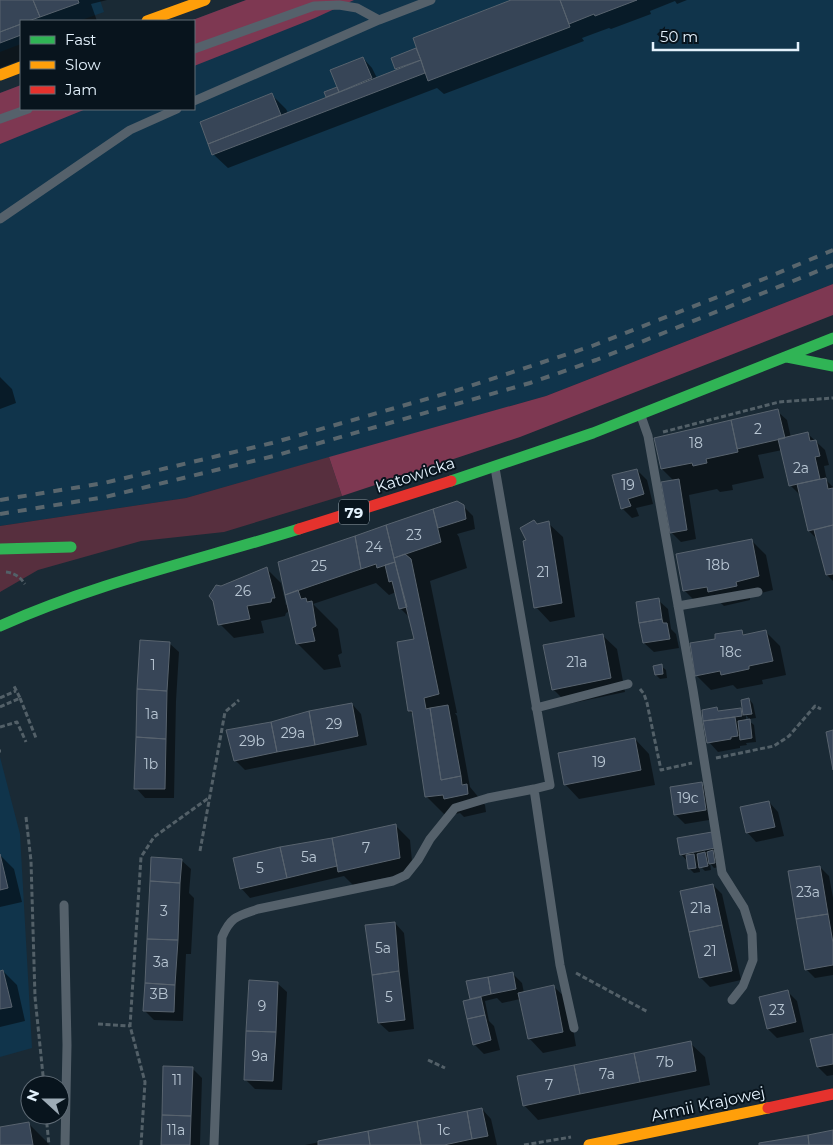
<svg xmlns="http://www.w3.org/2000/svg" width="833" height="1145" viewBox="0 0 833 1145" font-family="Montserrat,sans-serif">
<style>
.built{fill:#10344b}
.green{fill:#572f3e}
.forest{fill:#7e3852}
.shadow{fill:#0007}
.building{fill:#374557;stroke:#58636e}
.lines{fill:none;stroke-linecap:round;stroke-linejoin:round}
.path{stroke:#536068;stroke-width:3;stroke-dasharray:5 2.5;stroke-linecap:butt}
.lane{stroke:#55616b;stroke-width:9}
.fast{stroke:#30b455;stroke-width:11}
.slow{stroke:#ff9f0a;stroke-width:11}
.jam{stroke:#e5322d;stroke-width:11}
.rail{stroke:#59666d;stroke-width:4;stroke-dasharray:9 9;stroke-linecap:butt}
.labels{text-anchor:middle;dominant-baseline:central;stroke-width:4;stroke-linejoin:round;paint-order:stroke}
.number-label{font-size:14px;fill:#b8c6d3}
.shield{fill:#08141d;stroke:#a1afb9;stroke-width:1}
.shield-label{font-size:15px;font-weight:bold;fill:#e3f1fc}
.street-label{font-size:16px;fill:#e3f1fc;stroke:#08141d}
</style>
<rect width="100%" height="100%" fill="#1a2a35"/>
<path class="built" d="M0 0H100L104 12 79 21H21V44L0 52Z
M246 0H833V284L546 396 186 498 0 526V93L21 85V109H194V21H190Z
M0 757 20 834 32 1048 0 1057Z"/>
<path class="green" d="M329 457 342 496 224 532 141 541 38 570 0 592V526L186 498Z"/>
<path class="forest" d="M246 0H354L315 18 194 66V21H190Z
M21 85V109H86L0 144V93Z
M833 284V315L520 437 342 496 329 457 546 396Z"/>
<path class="shadow" d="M0 0H107L91 4 97 21H21V60L0 68Z
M514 0H687L677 4 675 1 650 11 651 14 611 29 609 28 582 38 584 41 444 94 437 88 228 168 213 154 202 123 271 94 286 109 288 113 328 97 327 96 337 88 341 93 332 70 363 58 372 68 377 78 398 70 396 68 416 50 420 54Z
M0 377 12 389 16 403 0 409Z
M777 411 787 420 791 438 808 434 825 450 829 465 824 466 827 481 833 487V581L827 575 818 540 809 531 801 496 791 486 782 450 758 455 764 478 732 485 733 490 720 492 717 489 689 495 696 539 681 542 671 532 674 481 662 469Z
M637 470 647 480 653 504 636 508 639 516 632 518 623 509 613 476Z
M463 506 473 516 475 529 457 534 459 537 467 568 430 581 457 713H455L457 716 470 787 485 805 486 812 464 817 460 813 446 816 427 797 414 715 409 711 415 639 410 618 400 608 396 592 389 595 376 583 313 604 338 629 342 653 338 655 341 667 324 670 297 643 290 611 286 613 285 616 261 621 264 633 234 638 220 624 221 587 267 569 281 583 286 605 289 604 279 563 434 510Z
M548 523 563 537 575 617 550 622 536 607 528 541 537 525Z
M752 541 766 555 773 590 750 596V600L724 606 719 601 699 605 684 590Z
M658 600 668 609 671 629 676 634 679 648 654 652 644 643 637 603Z
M741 631 746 636 766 632 780 646 786 675 762 680 763 684 737 689 733 685 711 690 697 676 692 644 716 640Z
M602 635 617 649 625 692 568 704 554 690Z
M169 643 179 652 176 701 174 798H145L136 788Z
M661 666 666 670 667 678 660 679 656 675Z
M749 699 753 704 756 718 749 719 746 715V721H749L754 725 756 742 746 743 747 745 740 746V748L718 752 709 742 703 711 717 708 720 712 741 709 744 713Z
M352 704 361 714 367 745 245 770 235 760 271 723Z
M635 739 649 754 655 785 579 799 565 784Z
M701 783 711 793 715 819 685 824 675 814Z
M769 802 778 812 784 836 756 842 747 832Z
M396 826 410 840 413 872 353 885 344 876 250 898 241 888Z
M711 834 719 867 714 868 710 863 711 870 705 871 699 865 700 872 694 873 689 868 688 862 681 854Z
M0 855 14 869 22 902 0 907Z
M181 860 191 869 189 893 194 898 191 954H186L183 1021 154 1020 144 1010Z
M820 867 829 876 833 898V975L815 978 806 969Z
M713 885 722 894 741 980 710 987 700 977Z
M395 923 404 933 414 1029 389 1032 379 1023Z
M3 971 17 985 25 1021 0 1027V972Z
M512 973 522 983 524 993 553 986 568 1000 576 1046 543 1053 529 1038 520 999 502 1003 497 998 485 1001 489 1021 494 1026 500 1050 484 1054 474 1044 471 1000 467 982Z
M277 983 287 992 282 1090 255 1089 245 1079Z
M787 991 797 1001 804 1032 777 1038 768 1029 760 998Z
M833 1035V1075L827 1076 818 1067Z
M690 1043 705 1057 710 1085 538 1120 524 1105Z
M192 1068 202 1078 200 1145H162Z
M482 1109 491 1119 497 1145H305Z
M28 1123 50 1145H0V1128Z"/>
<path class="building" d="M0 0H33L40 17 28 21H21V24L0 32Z
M33 0H78L79 3 40 17Z
M511 0H560L570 27 428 81 413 38Z
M560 0H637L595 16 594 14 569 24Z
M21 24V35L0 43V32Z
M416 48 421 60 395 69 391 58Z
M363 57 372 78 339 92 330 70Z
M421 60 425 73 212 155 208 144Z
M337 87 339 92 326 97 324 92Z
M272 93 281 115 208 144 200 122Z
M778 409 785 438 737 449 731 420Z
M731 420 738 452 706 459 707 463 693 466 692 463 661 469 654 438Z
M808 432 810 441 816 440 820 456 815 457 820 479 789 486 778 439Z
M637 469 644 494 628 499 631 506 621 509 612 475Z
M826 478 828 489 833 488V525L808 531 797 484Z
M679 479 687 530 670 533 661 482Z
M457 501 464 505 466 519 438 528 433 509Z
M433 509 441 542 394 558 386 525Z
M534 520 537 524 549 521 562 603 534 608 523 541 526 540 520 528Z
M386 525 395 562 377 568 376 564 361 569 355 536Z
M833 525V574L826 575 814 530Z
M355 536 361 569 285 595 278 562Z
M752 539 759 576 736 582 737 586 708 592 707 587 683 591 676 554Z
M405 554 411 559 439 694 424 698 426 709 430 708 441 780 461 776 462 785 467 784 468 794 444 799 443 795 425 797 412 711H408L397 642 414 639 394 558Z
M395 562 407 607 399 609 392 581 389 582 385 565Z
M267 567 275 598H272L271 602 247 606 250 619 218 625 213 601 209 596 216 585 221 586Z
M298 590 301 599 306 598 307 602 312 601 316 626 312 628 315 641 296 644 285 595Z
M659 598 662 619 639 623 636 602Z
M662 619 663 623H667L670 639 643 643 639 623Z
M742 630 743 635 766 630 773 661 749 666V669L721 675 720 671 695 676 690 643 715 639V634Z
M603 634 611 678 552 690 543 645Z
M140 640 170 642 167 691 137 689Z
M662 664 663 674 655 675 653 666Z
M137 689 167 691 166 739 136 737Z
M749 698 752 714 743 715 741 700Z
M352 703 358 736 315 745 309 711Z
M448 705 461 776 441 780 430 708Z
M717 707 718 711 741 708 742 716 703 721 702 710Z
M309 711 315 745 277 752 271 722Z
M735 717 738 736 731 737V739L707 743 703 721Z
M750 719 752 738 740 740 738 721Z
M271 722 277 752 234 761 226 730Z
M833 730V770L826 732Z
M136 737 166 739 165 789H134Z
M635 738 641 770 564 785 558 753Z
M702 782 706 810 674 815 670 787Z
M769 801 775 827 746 833 740 807Z
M396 824 400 858 338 872 332 838Z
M712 832 715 848 680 855 677 838Z
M332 838 337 866 287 878 280 847Z
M280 847 287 878 240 889 233 858Z
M713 850 715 863 709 864 707 852Z
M705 852 708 866 699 868 697 854Z
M0 854 8 888 0 890Z
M694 854 696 868 688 869 686 855Z
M151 857 182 859 180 883 150 881Z
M820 866 828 914 796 919 788 871Z
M150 881 180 883 178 940 147 939Z
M713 884 722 925 689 932 680 891Z
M828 914 833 943V965L805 970 796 919Z
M395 922 399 971 372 975 365 925Z
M722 925 732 971 699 978 689 932Z
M147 939 178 940 175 985 145 983Z
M3 970 12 1007 0 1009V971Z
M399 971 405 1020 378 1023 372 975Z
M513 972 516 989 491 994 488 977Z
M488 977 491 994 470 999 466 981Z
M249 980 278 982 276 1032 246 1031Z
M145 983 175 985 174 1012 143 1011Z
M554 985 563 1032 528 1039 518 993Z
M788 990 796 1022 767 1029 759 997Z
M481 997 485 1015 467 1019 463 1001Z
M485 1015 491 1040 473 1045 467 1019Z
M246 1031 276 1032 273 1081 244 1080Z
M833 1034V1064L817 1067 810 1039Z
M691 1041 696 1071 640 1082 634 1053Z
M634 1053 640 1082 580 1094 574 1065Z
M574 1065 580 1094 523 1106 517 1076Z
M163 1066 193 1067 191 1116 162 1115Z
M482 1108 488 1136 472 1139 467 1111Z
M467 1111 472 1139 444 1145H421L417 1121Z
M162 1115 191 1116 190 1145H161Z
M417 1121 421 1145H370L368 1131Z
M29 1122 33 1145H0V1127Z
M833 1130V1145H809L808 1135Z
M368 1131 370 1145H318V1141Z
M808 1135 809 1145H759V1143Z"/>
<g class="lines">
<path class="path" d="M663 432 779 402 833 398
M6 572C15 573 20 577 25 584
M640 689 644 694 647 703 661 770 692 763
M0 698 16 691
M20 698 36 738
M0 707 20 698 14 686
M0 727 17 722 26 742
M0 751H1
M716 758 774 746 789 736 815 706 821 709
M26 817 31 861 35 997 44 1085
M200 851 225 712 239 700
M576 973 648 1012
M98 1024 130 1026
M428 1060 445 1068
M46 1115 49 1145
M141 1145 145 1082 130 1026 141 857 154 837 210 797
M524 1145 571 1137"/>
<path class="lane" d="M194 49 314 6 339 5 357 8 379 20
M194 101 379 20 431 0
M0 119 28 109
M0 219 130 130 177 109
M641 416 648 436 693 690 722 873 744 908 752 934 753 960 743 986 732 1000
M495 468 550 785 534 789 560 965 574 1028
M678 606 758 592
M536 708 628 684
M64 905 67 1045 65 1145
M214 1145 222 937C231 916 238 916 258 909L393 881 406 875 418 860 430 839 455 808 488 798 534 789"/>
<path class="fast" d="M787 357 833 366
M451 481 593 433 833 338
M0 549 71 547
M0 626C95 583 199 560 299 529"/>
<path class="slow" d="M147 21 205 0
M0 75 21 67
M589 1145 768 1108"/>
<path class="jam" d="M299 529 451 481
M768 1108 833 1094"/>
<path class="rail" d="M0 500 104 483 272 443 458 390 592 346 766 278 833 250
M0 514 105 497 274 456 530 383 596 360 833 265"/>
</g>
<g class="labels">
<g class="number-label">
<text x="758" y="429">2</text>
<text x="696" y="443">18</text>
<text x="801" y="468">2a</text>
<text x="628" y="485">19</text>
<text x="414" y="535">23</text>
<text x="374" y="547">24</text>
<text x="718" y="565">18b</text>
<text x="319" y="566">25</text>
<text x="543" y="572">21</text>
<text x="243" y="591">26</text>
<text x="731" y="652">18c</text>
<text x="577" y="662">21a</text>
<text x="153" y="665">1</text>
<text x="152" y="714">1a</text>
<text x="334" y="724">29</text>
<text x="293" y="733">29a</text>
<text x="252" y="741">29b</text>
<text x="599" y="762">19</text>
<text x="151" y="764">1b</text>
<text x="688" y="798">19c</text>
<text x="366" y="848">7</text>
<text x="309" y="857">5a</text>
<text x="260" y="868">5</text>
<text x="808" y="892">23a</text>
<text x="701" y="908">21a</text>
<text x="164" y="911">3</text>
<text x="383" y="948">5a</text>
<text x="710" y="951">21</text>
<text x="161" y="962">3a</text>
<text x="159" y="994">3B</text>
<text x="389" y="997">5</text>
<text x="262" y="1006">9</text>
<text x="777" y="1010">23</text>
<text x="260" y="1056">9a</text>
<text x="665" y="1062">7b</text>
<text x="607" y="1074">7a</text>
<text x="177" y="1080">11</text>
<text x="549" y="1085">7</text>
<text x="176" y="1130">11a</text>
<text x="444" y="1130">1c</text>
</g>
<rect class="shield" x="339" y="499.5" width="30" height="25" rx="4"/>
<g class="shield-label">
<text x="354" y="512">79</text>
</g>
<g class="street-label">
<text transform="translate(415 475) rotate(-18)">Katowicka</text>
<text transform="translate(708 1104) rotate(-12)">Armii Krajowej</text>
</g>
</g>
<rect x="20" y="20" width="175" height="90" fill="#08141d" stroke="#606c76"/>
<rect x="30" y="36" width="25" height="8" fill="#30b455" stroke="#606c76"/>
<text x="65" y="45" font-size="15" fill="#e3f1fc">Fast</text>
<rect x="30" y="61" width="25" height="8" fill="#ff9f0a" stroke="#606c76"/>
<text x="65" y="70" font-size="15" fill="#e3f1fc">Slow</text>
<rect x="30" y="86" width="25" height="8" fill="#e5322d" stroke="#606c76"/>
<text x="65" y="95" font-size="15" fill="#e3f1fc">Jam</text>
<g transform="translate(45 1100) rotate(291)"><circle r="24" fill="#08141d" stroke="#606c76"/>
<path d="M0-4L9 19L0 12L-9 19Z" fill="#9dabb6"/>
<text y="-8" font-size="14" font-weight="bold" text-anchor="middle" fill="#e3f1fc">N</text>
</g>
<path d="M653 42v8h145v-8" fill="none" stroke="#e3f1fc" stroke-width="2.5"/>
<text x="660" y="42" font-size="15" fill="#e3f1fc" stroke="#08141d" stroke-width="4" paint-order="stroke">50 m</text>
</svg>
